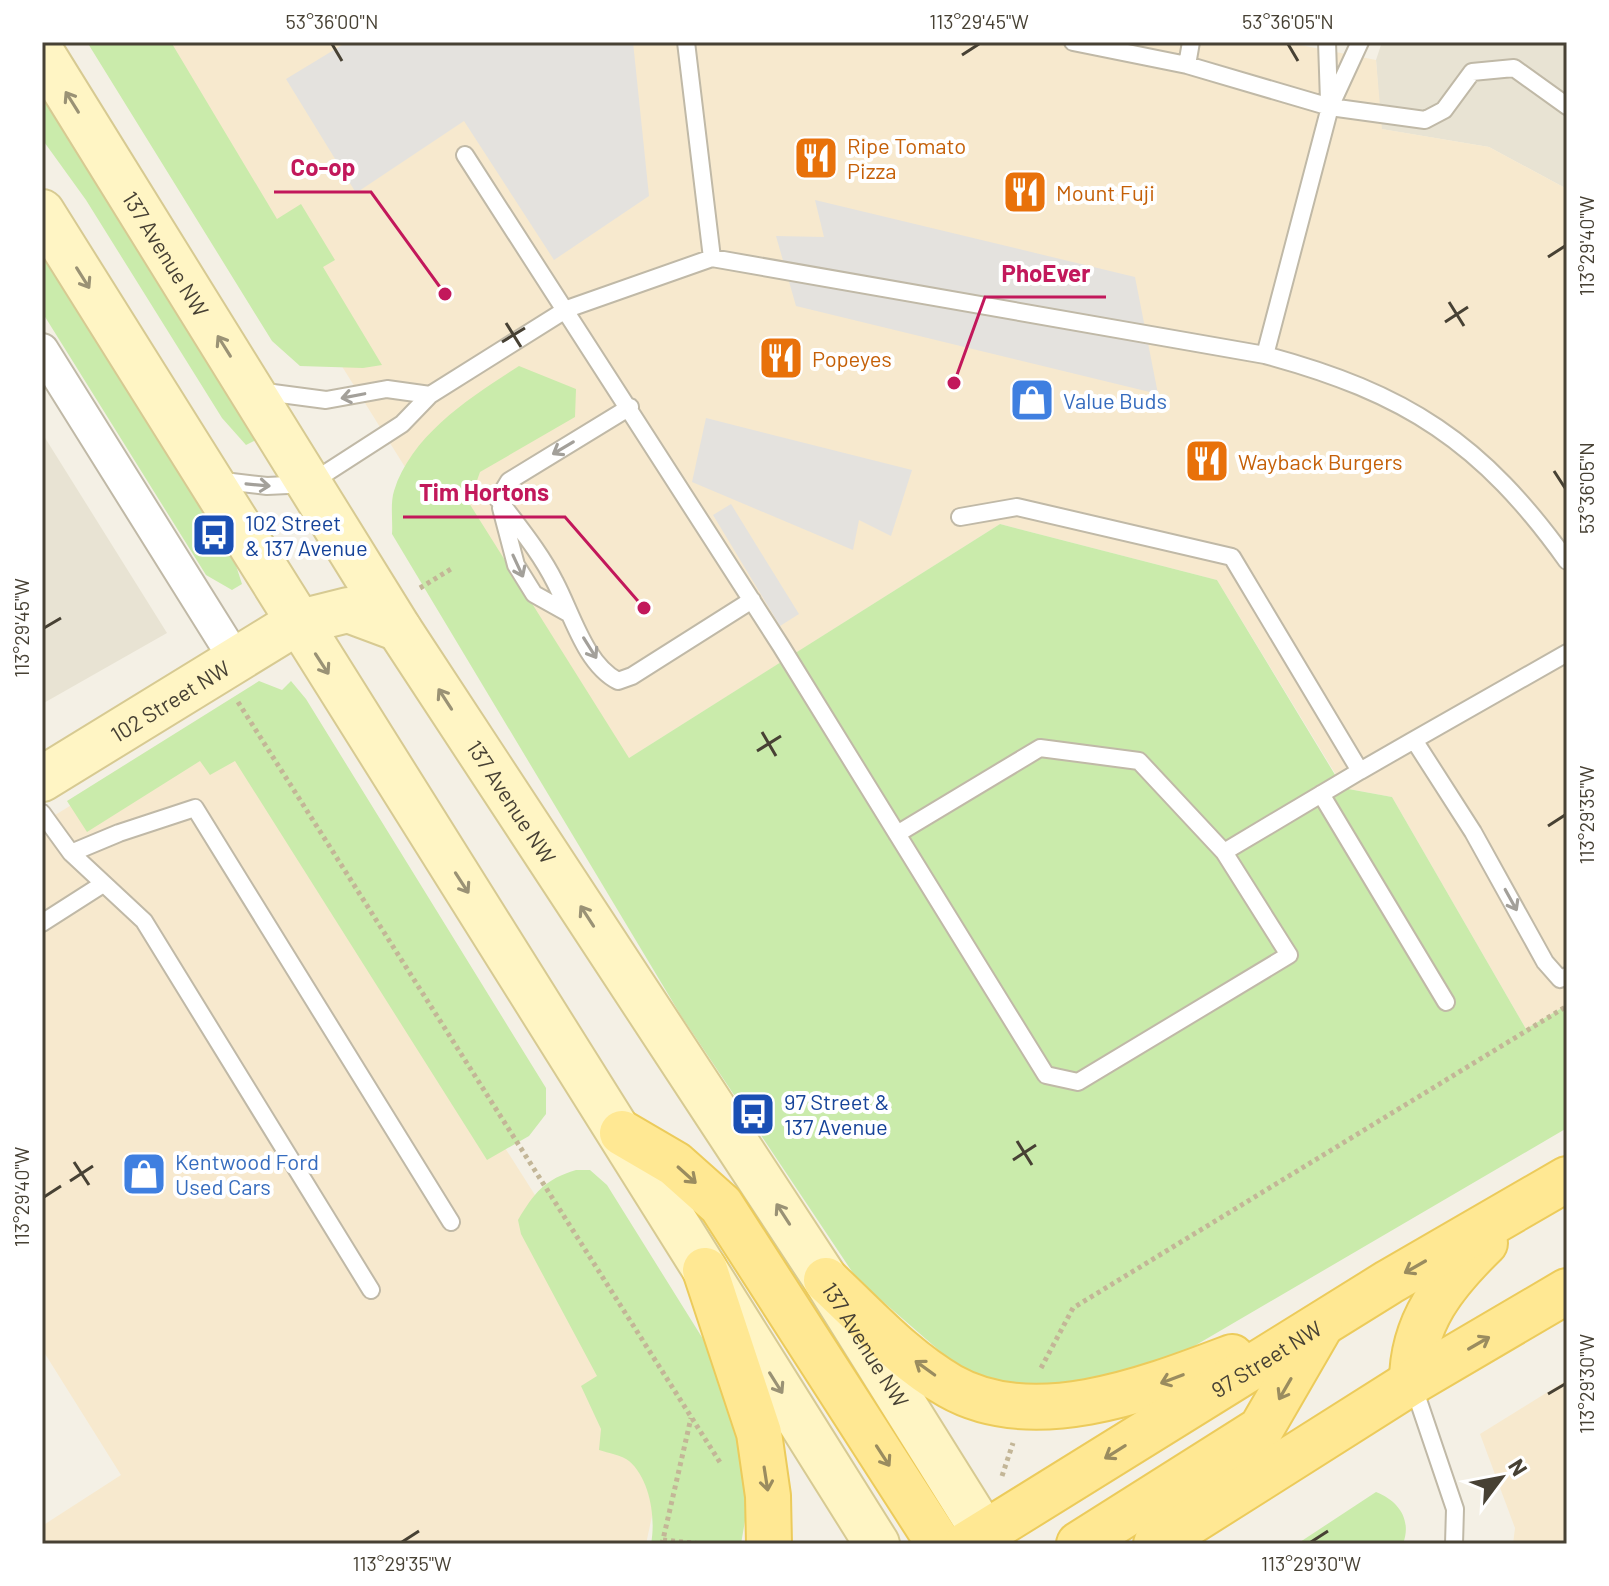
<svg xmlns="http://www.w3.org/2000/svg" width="1609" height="1586" viewBox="0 0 1609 1586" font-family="Barlow,sans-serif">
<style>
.residential{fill:#e8e3d3}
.commercial{fill:#f7e9ce}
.green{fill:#caebab}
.parking{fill:#e4e2de}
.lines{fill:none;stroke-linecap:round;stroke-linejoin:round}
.lane-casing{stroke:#c0b9a7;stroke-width:20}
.street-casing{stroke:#c0b9a7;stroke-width:36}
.secondary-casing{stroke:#d7ca92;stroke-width:48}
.primary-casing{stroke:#eccb5b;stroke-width:48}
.path{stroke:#c3b697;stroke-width:5;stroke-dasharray:4 4;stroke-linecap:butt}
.lane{stroke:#fff;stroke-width:16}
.street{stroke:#fff;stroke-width:32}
.secondary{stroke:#fff5c4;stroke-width:44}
.primary{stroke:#ffe893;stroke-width:44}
.oneway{stroke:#9a9275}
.oneway2{stroke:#a3a09a}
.oneway3{stroke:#9a8c5f}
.ticks{fill:none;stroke:#474134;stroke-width:3}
.labels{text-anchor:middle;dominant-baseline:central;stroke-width:8;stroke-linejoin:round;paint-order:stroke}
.food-label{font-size:22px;fill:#c56008;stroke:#fff;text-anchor:start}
.street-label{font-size:22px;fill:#474134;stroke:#fff}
.shop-label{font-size:22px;fill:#366cbe;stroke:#fff;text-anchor:start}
.transit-label{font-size:22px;fill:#164399;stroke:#fff;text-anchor:start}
.leader{fill:none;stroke:#c2185b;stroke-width:3}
.callout-dot{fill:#c2185b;stroke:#fff;stroke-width:3}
.callout-label{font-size:24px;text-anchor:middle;font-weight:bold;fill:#c2185b;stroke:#fff;stroke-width:8;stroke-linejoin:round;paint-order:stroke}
.neatline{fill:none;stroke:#474134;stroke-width:3}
.ticks-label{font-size:20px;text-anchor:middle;fill:#474134}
</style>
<rect width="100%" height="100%" fill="#f4f0e5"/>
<path class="residential" d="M1382 42H1567V189L1489 147 1381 129 1376 60Z
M42 433 167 633 42 704Z"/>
<path class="commercial" d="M139 42H1285L1376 60 1382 129 1489 147 1567 189V1005L1526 1029 1392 797 1344 788 1217 580 1000 524 599 777Z
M227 710 674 1414 646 1544H42V1526L121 1475 42 1349V823Z
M1567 1380V1544H1513L1515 1528 1480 1434Z"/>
<path class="green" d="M87 42H171L277 219 301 204 335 260 323 267 382 365 363 368 300 366 272 341Z
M42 84 232 392 256 440 246 445 222 418 86 200 42 139Z
M42 246 230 547 242 584 232 590 206 575 42 312Z
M519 366 576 389 575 417 480 472 469 503 629 758 1000 524 1217 580 1343 788 1392 797 1526 1029 1567 1005V1128L1155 1369 1074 1390H1014L965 1373 857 1279 680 1014 392 534C393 521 390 504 394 491 412 434 471 397 519 366Z
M259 681 282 690 291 681 306 699 546 1088V1114L529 1136 487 1160 235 761 210 775 200 761 87 832 67 801Z
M576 1170H590L607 1185 713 1355 752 1480 741 1544H651C656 1518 650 1479 629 1461 622 1455 608 1453 599 1450L601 1429 581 1386 597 1376 521 1234 518 1220C534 1193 545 1179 576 1170Z
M1376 1492C1399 1501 1412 1520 1403 1544H1297Z"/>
<path class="parking" d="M347 42H633L649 196 554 260 464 121 356 193 286 79Z
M815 200 1135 277 1158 394 796 306 776 236 824 237Z
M706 418 912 470 891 536 859 520 853 550 692 482Z
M731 504 799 614 780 626 713 515Z"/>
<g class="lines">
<g class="lane-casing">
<path id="lane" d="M686 42 712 258
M1073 42 1187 65 1330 107 1425 120 1444 110 1472 72 1514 68 1567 106
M1327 42 1329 101
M1187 65 1191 42
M465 155 781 646 1046 1075 1078 1082 1289 955 1224 852 1360 771
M1265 355 1330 107 1360 42
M258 391 326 400 387 389 430 395
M630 407 509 481 498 499C518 526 540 552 555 582 572 614 585 664 618 681L632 676 752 600
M215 480 267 486 309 484 402 424 430 395 567 309 712 258 1265 355C1406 393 1482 442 1567 561
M501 508 516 565 534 594 568 613
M960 517 1017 507 1232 557 1360 771 1414 740 1473 832 1545 962 1560 979 1567 976
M1414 740 1567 653
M1321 794 1446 1002
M42 813 71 853 144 921 371 1290
M897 834 1040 748 1139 761 1224 852
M71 853 119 833 195 808 451 1222
M42 923 103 884
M1413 1385 1455 1509 1454 1544"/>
</g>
<g class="street-casing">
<path id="street" d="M42 350 236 660"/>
</g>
<g class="secondary-casing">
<g id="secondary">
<path id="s1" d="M42 53 399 629 826 1280 991 1544"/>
<path d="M42 212C318 658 599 1100 877 1544"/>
<path id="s2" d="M42 779 296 623 348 610 399 629"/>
</g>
</g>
<g class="primary-casing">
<g id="primary">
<path d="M622 1133 675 1164 721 1205 939 1544"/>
<path d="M705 1270 759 1433 768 1496 769 1544"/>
<path d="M826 1280C865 1316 903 1359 950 1386 1034 1434 1150 1388 1232 1357"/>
<path d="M1412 1382C1412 1322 1445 1282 1485 1243"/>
<path id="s3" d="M967 1544 1389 1282 1567 1179"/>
<path d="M1079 1544 1261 1429 1320 1327"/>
<path d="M1156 1544 1412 1382 1567 1291"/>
</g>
</g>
<path class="path" d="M420 588 451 569
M238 702 721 1464
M1041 1368 1073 1308 1567 1006
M1002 1476 1013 1443
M663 1540 702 1544
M662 1544 691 1418"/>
<use href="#lane" class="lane"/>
<use href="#street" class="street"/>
<use href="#secondary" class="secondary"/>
<use href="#primary" class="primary"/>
</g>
<defs><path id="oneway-shaft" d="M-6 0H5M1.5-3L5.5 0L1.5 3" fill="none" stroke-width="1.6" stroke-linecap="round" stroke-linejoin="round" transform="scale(2)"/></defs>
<g class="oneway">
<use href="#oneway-shaft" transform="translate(72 102) rotate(-122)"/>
<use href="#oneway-shaft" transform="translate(83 278) rotate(58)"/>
<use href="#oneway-shaft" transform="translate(224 346) rotate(-122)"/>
<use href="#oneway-shaft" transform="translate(322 664) rotate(57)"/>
<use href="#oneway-shaft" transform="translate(445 699) rotate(-123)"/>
<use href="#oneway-shaft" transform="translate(462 883) rotate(57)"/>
<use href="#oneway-shaft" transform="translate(587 916) rotate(-123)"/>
<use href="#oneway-shaft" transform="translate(783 1214) rotate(-123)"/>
<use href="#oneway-shaft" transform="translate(776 1383) rotate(58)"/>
</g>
<g class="oneway2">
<use href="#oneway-shaft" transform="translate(353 396) rotate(169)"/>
<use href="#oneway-shaft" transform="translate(563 448) rotate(149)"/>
<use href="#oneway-shaft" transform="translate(258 485) rotate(5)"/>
<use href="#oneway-shaft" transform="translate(518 566) rotate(65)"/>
<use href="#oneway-shaft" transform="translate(590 648) rotate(58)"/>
<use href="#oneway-shaft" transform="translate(1511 900) rotate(61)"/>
</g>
<g class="oneway3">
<use href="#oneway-shaft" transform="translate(687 1175) rotate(42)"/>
<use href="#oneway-shaft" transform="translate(1415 1267) rotate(150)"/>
<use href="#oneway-shaft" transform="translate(1479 1343) rotate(-30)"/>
<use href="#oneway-shaft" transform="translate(925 1368) rotate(-144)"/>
<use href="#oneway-shaft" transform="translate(1172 1379) rotate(159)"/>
<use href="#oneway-shaft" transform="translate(1285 1389) rotate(120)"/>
<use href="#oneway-shaft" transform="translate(1115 1452) rotate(148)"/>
<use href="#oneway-shaft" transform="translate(883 1456) rotate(57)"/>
<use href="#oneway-shaft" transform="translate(766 1479) rotate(81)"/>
</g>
<path class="ticks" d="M332 44 342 61M1288 44 1298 61M962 55 979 44M1548 257 1565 246M1449 302 1464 326M1445 322 1468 307M506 323 521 347M502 342 525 328M1554 471 1565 488M44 628 61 618M762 732 776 756M757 751 781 736M1548 826 1565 815M1017 1141 1032 1165M1013 1160 1036 1145M74 1162 89 1185M70 1181 93 1166M44 1197 61 1186M1548 1394 1565 1384M402 1542 419 1531M1311 1542 1328 1531"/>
<defs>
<g id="restaurant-square" transform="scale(2.3)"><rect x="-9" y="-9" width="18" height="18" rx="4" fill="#e8710a" stroke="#fff"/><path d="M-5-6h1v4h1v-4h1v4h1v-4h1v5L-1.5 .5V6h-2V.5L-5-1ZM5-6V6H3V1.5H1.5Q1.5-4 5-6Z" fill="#fff"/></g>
<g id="shop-square" transform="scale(2.3)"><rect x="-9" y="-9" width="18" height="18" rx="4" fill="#3f7fe0" stroke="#fff"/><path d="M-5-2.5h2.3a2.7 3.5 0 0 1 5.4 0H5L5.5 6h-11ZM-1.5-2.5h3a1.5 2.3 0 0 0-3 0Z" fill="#fff"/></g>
<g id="bus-square" transform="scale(2.3)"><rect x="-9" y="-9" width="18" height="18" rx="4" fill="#1a4fb4" stroke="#fff"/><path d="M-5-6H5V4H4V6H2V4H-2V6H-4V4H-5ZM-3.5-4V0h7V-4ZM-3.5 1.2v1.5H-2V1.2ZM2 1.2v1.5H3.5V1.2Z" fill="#fff"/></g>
</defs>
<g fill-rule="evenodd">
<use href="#restaurant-square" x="816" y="158"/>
<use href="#restaurant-square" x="1025" y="192"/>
<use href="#restaurant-square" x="781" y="358"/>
<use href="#shop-square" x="1032" y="400"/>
<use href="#restaurant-square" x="1207" y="461"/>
<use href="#bus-square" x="214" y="535"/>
<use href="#bus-square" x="753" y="1114"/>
<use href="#shop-square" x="144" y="1174"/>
</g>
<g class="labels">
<g class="food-label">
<text x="847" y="145">Ripe Tomato<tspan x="847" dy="25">Pizza</tspan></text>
<text x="1056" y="192">Mount Fuji</text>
<text x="812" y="358">Popeyes</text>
<text x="1238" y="461">Wayback Burgers</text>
</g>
<g class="street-label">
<text stroke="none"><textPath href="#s1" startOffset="236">137 Avenue NW</textPath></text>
<text stroke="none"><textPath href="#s2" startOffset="150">102 Street NW</textPath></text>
<text stroke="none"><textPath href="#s1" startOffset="884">137 Avenue NW</textPath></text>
<text stroke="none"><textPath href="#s1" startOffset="1532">137 Avenue NW</textPath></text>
<text stroke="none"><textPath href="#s3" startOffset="352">97 Street NW</textPath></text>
</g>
<g class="shop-label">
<text x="1063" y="400">Value Buds</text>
<text x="175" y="1161">Kentwood Ford<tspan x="175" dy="25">Used Cars</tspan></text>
</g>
<g class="transit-label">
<text x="245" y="522">102 Street<tspan x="245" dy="25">&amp; 137 Avenue</tspan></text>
<text x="784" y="1101">97 Street &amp;<tspan x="784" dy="25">137 Avenue</tspan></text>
</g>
</g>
<path class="leader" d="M445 294L371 192H274M954 383L985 297H1106M644 608L565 517H403"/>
<g class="callout-dot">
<circle cx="445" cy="294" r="8"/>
<circle cx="954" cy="383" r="8"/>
<circle cx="644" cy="608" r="8"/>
</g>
<g class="callout-label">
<text x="323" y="176">Co-op</text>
<text x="1046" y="282">PhoEver</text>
<text x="484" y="501">Tim Hortons</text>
</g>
<rect width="1609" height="1586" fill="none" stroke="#ffffff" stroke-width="88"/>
<g transform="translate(1501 1478) rotate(58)" stroke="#ffffff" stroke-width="6" paint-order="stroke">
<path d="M0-6L14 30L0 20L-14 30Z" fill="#474134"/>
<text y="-12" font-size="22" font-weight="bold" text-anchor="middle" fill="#474134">N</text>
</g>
<rect x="44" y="44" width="1521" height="1498" class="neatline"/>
<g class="ticks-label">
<text x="332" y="29">53°36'00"N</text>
<text x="979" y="29">113°29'45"W</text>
<text x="1288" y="29">53°36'05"N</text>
<text transform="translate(1587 246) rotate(-90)" y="7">113°29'40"W</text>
<text transform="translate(1587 488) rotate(-90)" y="7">53°36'05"N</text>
<text transform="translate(22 628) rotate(-90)" y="7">113°29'45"W</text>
<text transform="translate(1587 815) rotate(-90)" y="7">113°29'35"W</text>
<text transform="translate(22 1197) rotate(-90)" y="7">113°29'40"W</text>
<text transform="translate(1587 1384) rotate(-90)" y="7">113°29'30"W</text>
<text x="402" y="1571">113°29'35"W</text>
<text x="1311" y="1571">113°29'30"W</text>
</g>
</svg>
